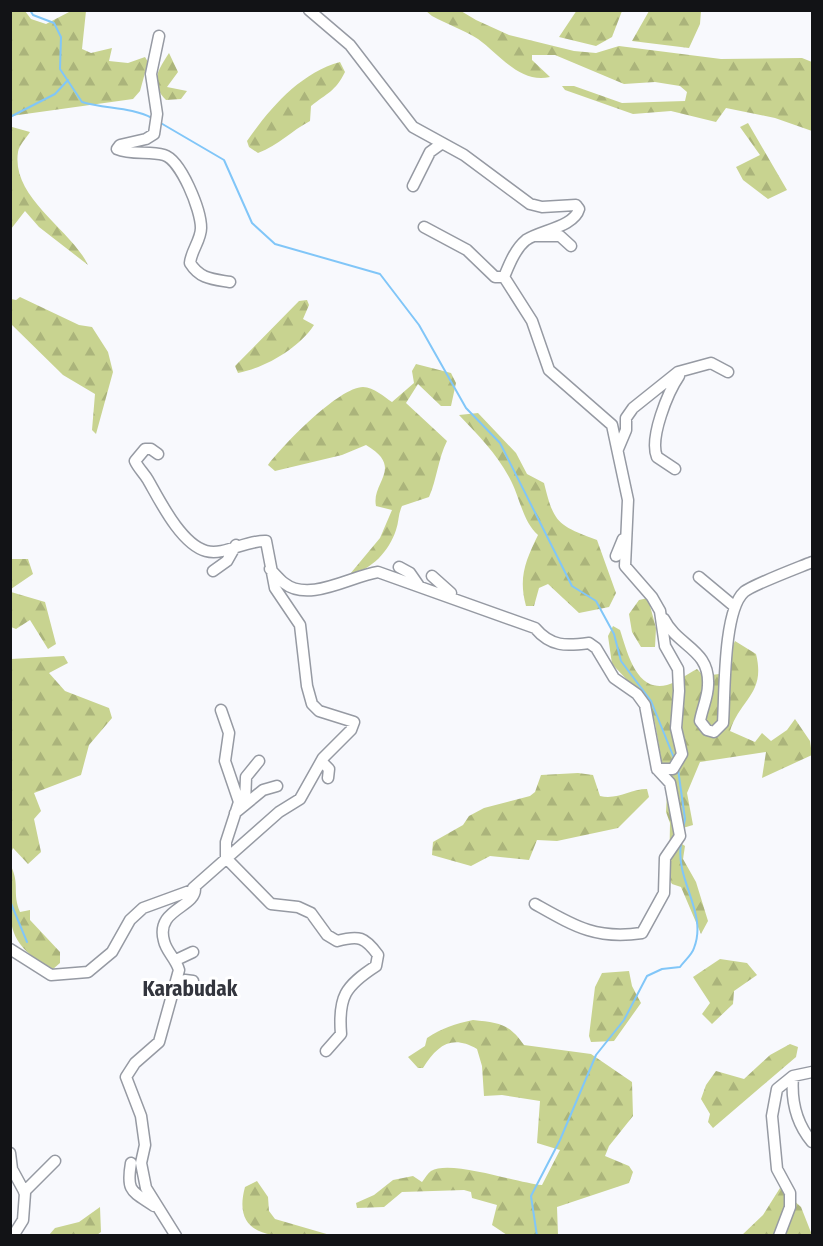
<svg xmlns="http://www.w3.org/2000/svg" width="823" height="1246" viewBox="0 0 823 1246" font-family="'Fira Sans Condensed',sans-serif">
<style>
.forest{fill:url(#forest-firs)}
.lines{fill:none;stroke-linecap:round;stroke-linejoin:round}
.stream{stroke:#81c6f8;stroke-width:2}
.minor-casing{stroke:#969aa3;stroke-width:13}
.minor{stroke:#fff;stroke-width:10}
.labels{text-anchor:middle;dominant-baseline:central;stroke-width:6;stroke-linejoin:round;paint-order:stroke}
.quarter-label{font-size:21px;font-weight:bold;fill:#33353d;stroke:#fff}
</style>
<defs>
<pattern id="forest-firs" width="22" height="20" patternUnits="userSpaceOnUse" patternTransform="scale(1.5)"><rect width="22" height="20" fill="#c8d390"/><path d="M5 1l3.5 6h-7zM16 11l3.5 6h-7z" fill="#abb47b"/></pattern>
</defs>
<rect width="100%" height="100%" fill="#f8f9fd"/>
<path class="forest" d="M577 10H622V11L612 37 596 46 559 37Z
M10 11H25L31 19 46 24 71 11H86L82 49 91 53 112 48 109 61 128 63 145 57 148 62 140 91 133 99 11 116Z
M426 11H461L476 20 509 35 574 51 596 53 619 46 721 59 802 58 812 62V131L775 118 726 108 716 122 671 111 633 114 565 90 562 86H574L622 103 685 101 687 92 680 86 655 82 624 84 555 55H532V60L550 77C520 84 499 54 478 39 464 30 447 24 432 16Z
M649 11H701L700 24 689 48 632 41Z
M169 53 178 72 167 87 187 91 181 99 166 100C149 83 158 70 169 53Z
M340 62 345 72C335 92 327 93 311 106L310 121C291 131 279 145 258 153L249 147 247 141C270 108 300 73 340 62Z
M748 123 787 190 768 199 743 180 736 167 760 155 740 127Z
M12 127 30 132C27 137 19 145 18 152 11 198 71 229 88 265L39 227 25 211 11 229Z
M20 297 79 325 92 327 108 352 113 372 96 434 92 430 95 394 63 375 11 324V299L16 300Z
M307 300 309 305 303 319 314 325C299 348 265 368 238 373L235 366 299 301Z
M416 364 451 373 456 383 451 406H441L418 384 406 403 447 441C438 459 437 479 429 497L402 506C398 514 399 522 396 530 389 551 372 570 350 574L380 538 392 510 376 506C371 482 405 468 366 445L342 455 275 471 268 465C283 445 339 387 363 387 374 387 384 397 392 402L414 383 412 371Z
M478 413 516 453 527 474 544 483C554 523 557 525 597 540L616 593 609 607 579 613 548 584 539 588 534 606H526C518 577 526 560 538 535 522 521 520 496 509 477 496 453 478 435 459 415Z
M11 559H28L33 574 11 589Z
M11 592 45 602 56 644 48 649 30 620 16 629 11 627Z
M648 598 656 628 655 647H641L632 632 629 614 639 600Z
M613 626 620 630C627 651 636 693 667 685 677 682 687 674 697 669L704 676 719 674 735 641 756 654C766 694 740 699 730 731L755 742 762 733 771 741 787 730 795 719 810 741 812 755 762 778 766 752 700 762 687 793 693 825 676 830 673 838 685 846 683 859 696 882 708 921 701 934 681 887 672 884 669 879 670 823 666 812 667 793 655 723 649 703 612 664 608 636Z
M64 656 68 663 49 673 65 691 109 708 112 718 89 745 81 775 34 793 41 811 34 819 41 852 28 864 13 848 11 853V659Z
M578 773 593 775 600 796C618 800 630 789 647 789L649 797 618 828 557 841 537 840 529 860 490 856 471 866 432 855 433 842 463 825 469 816 484 808 530 796 535 792 541 775Z
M11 866C20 885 12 893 20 912L30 910V920L60 952V963L53 969C0 942 11 918 11 866Z
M720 959 747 963 757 975 734 991 733 1004 712 1024 702 1014 710 1003 693 977Z
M629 971 632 986 641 1003 614 1041 591 1042 589 1036 595 987 602 973Z
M473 1020C499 1023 509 1023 524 1045L591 1054 632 1082 633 1116 609 1146 605 1156 629 1166 633 1172 629 1183 557 1207 558 1235H507L492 1225 497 1205 472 1198 471 1192 464 1190 402 1192 384 1207 357 1208 356 1203 374 1195 393 1180 413 1176 422 1182C425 1178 428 1173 431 1171 450 1159 517 1183 542 1185L560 1150 537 1143 540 1101 502 1095 484 1096 482 1066 477 1049C451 1034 437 1046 423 1068H418L408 1057 425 1046 427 1038C442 1028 455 1024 473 1020Z
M790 1044 798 1047 796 1057 713 1128 708 1122 710 1114 701 1099 706 1085 716 1071 744 1079 770 1055Z
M257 1181 268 1197 269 1211 275 1219 330 1235C290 1236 229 1246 245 1187Z
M780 1188 801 1207 812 1235 741 1236 763 1215Z
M100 1207 101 1232 97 1235H49L55 1228 79 1222Z"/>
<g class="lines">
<path class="stream" d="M30 10 33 15 54 23 61 37 60 69 82 102C105 109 131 107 152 118
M10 117 55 94 68 80
M159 122 224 160 252 223 275 244 380 274 419 325 466 408 500 443 572 586 596 601 614 634 621 661 651 701 674 758
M678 769 685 819 683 829
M10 901 27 942
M537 1236 531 1196 560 1140 596 1055 624 1020 647 976 662 969 680 967C684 961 692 955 694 948 708 913 675 880 681 844"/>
<g class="minor-casing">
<path id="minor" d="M159 36 151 74 157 114 154 134 146 139 120 145 117 149C131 155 149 151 164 155 181 160 201 210 201 228 201 240 191 251 190 263 200 279 212 279 230 282
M413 186 430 152 441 144
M424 227 467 250 495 277H504
M537 236H560L571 246
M618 449 626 430V418L633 408 678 372 711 363 728 372
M158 454 151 449H145L135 461C138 468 144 473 148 480 160 501 181 544 206 551 224 556 246 540 266 541L275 588 300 625 307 686 312 704 319 711 354 722 351 730 323 758 300 799 279 812 193 888
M675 469 657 457C649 438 668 392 679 376
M616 556 623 539
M399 567 410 573 419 586
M270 569C275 574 279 579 284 583 309 603 351 576 378 572L535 628C551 647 566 646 589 643L596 648 614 678 637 694 645 705 657 769H673L682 754 676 728 679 691 678 669 665 646 660 611 652 597 625 566 628 500 612 425 549 370 532 321 504 277C509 265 515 249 526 240 541 230 574 227 579 209L576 205 542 207 530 204 464 155 413 127 350 45 309 10
M213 571 227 561 236 545
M432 576 451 593
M699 577 735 607
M664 619C678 647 710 649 708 685 708 697 702 709 700 721L707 730 714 732 723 723C725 694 723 611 744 592 752 585 800 567 812 562
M221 710 229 733 225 761 239 802 226 842V858L271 904 298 907 311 913 327 935 337 941C359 935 365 937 378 955L376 966C345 986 338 997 341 1034L326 1051
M322 762 329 769 328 778
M245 804 246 777 259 761
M235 813 263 790 277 786
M535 904C574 926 596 940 642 933L664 893 665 858 680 836 670 783 657 769
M10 949 51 975 88 972 112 952 130 920 143 908 195 889C195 908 155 909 164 941 166 951 176 959 179 970L159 1042 135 1063 126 1077 141 1116 145 1145 141 1163 146 1188 176 1236
M176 960 193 952
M176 990 185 980 193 981
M793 1076C791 1100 796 1123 812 1142
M10 1153 12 1169 25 1193 23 1220 13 1236
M131 1163C126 1192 132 1191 154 1206
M24 1192 55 1161
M779 1236 790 1207V1193L777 1169 772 1116 777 1089 793 1076 812 1072"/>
</g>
<use href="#minor" class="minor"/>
</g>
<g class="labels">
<g class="quarter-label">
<text x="190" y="989">Karabudak</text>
</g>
</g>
<rect width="823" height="1246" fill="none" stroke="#121316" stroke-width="24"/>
</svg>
